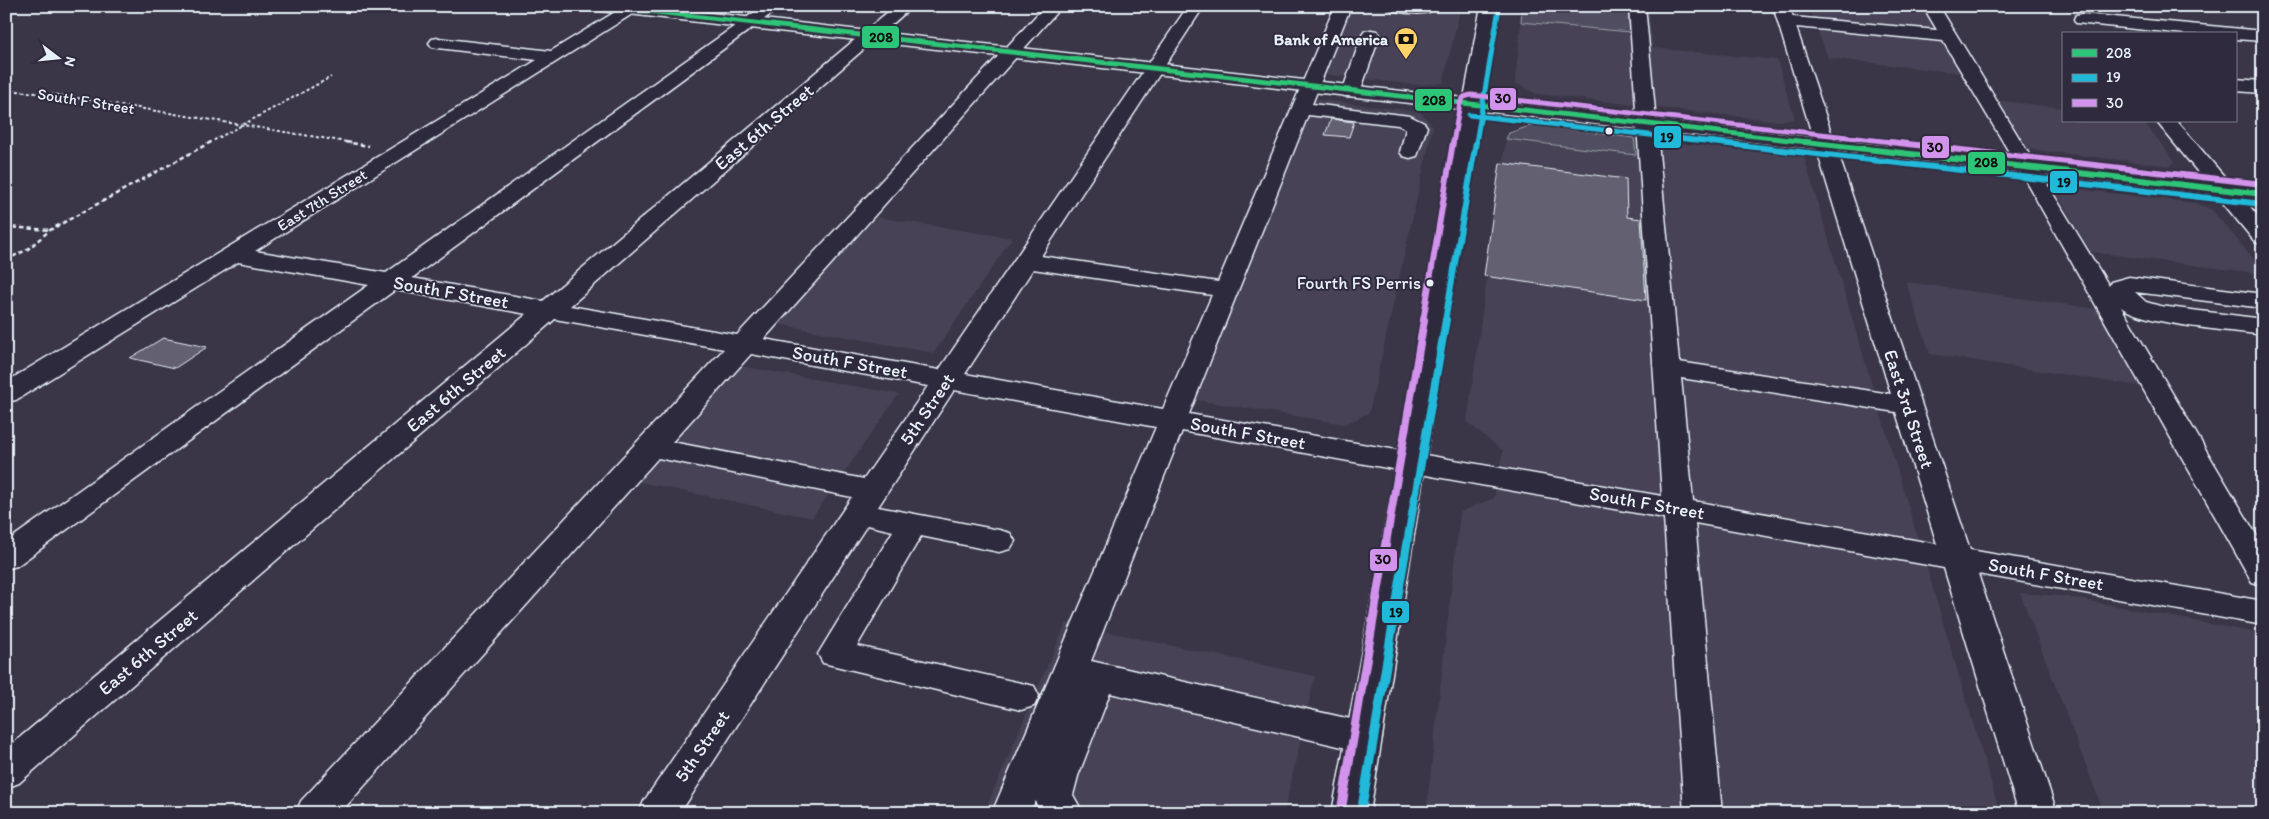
<svg xmlns="http://www.w3.org/2000/svg" width="2269" height="819" viewBox="0 0 2269 819" font-family="Itim,sans-serif">
<style>
.built{fill:#464354}
.green{fill:#504e5f;stroke:#9ca0ac}
.building{fill:#636171;stroke:#e8f1f8}
.lines{fill:none;stroke-linecap:round;stroke-linejoin:round}
.minor-casing{stroke:#e8f1f8;stroke-width:3}
.major-casing{stroke:#e8f1f8;stroke-width:3}
.path-far1{stroke:#e8f1f8;stroke-width:2;stroke-dasharray:3 2.5;stroke-linecap:butt}
.path{stroke:#e8f1f8;stroke-width:2.5;stroke-dasharray:4.5 3;stroke-linecap:butt}
.minor{fill:#2f2a3d;fill-rule:evenodd}
.major{fill:#2f2a3d;fill-rule:evenodd}
.bus-1-far1-casing{stroke:#2f2a3d;stroke-width:8}
.bus-1-casing{stroke:#2f2a3d;stroke-width:9}
.bus-2-far3-casing{stroke:#2f2a3d;stroke-width:8}
.bus-2-far2-casing{stroke:#2f2a3d;stroke-width:9}
.bus-2-far1-casing{stroke:#2f2a3d;stroke-width:11}
.bus-2-casing{stroke:#2f2a3d;stroke-width:13}
.bus-3-far3-casing{stroke:#2f2a3d;stroke-width:8}
.bus-3-far2-casing{stroke:#2f2a3d;stroke-width:9}
.bus-3-far1-casing{stroke:#2f2a3d;stroke-width:11}
.bus-3-casing{stroke:#2f2a3d;stroke-width:13}
.bus-1-far1{stroke:#2dc577;stroke-width:5}
.bus-1{stroke:#2dc577;stroke-width:6}
.bus-2-far3{stroke:#20b9da;stroke-width:5}
.bus-2-far2{stroke:#20b9da;stroke-width:6}
.bus-2-far1{stroke:#20b9da;stroke-width:8}
.bus-2{stroke:#20b9da;stroke-width:9}
.bus-3-far3{stroke:#d193ec;stroke-width:5}
.bus-3-far2{stroke:#d193ec;stroke-width:6}
.bus-3-far1{stroke:#d193ec;stroke-width:8}
.bus-3{stroke:#d193ec;stroke-width:9}
.bus-dot{fill:#e8f1f8;stroke:#2f2a3d;stroke-width:2}
.labels{text-anchor:middle;dominant-baseline:central;stroke-width:4;stroke-linejoin:round;paint-order:stroke}
.far-poi-label{font-size:16px;font-weight:bold;fill:#e8f1f8;stroke:#2f2a3d;text-anchor:end}
.far-street-label{font-size:16px;fill:#e8f1f8;stroke:#2f2a3d}
.bus-label{font-size:18px;fill:#e8f1f8;stroke:#2f2a3d;text-anchor:end}
.street-label{font-size:19px;fill:#e8f1f8;stroke:#2f2a3d}
.line-badge{stroke:#2f2a3d;stroke-width:2}
.pale-badge-label{font-size:14px;text-anchor:middle;font-weight:bold;fill:#111}
</style>
<rect width="100%" height="100%" fill="#3a3648"/>
<filter id="ink" filterUnits="userSpaceOnUse"><feTurbulence type="fractalNoise" baseFrequency=".02" numOctaves="2"/><feDisplacementMap in="SourceGraphic" scale="10" xChannelSelector="R" yChannelSelector="G"/><feConvolveMatrix kernelMatrix="1 2 1 2 8 2 1 2 1" color-interpolation-filters="sRGB"/></filter>
<g filter="url(#ink)">
<path class="built" d="M1334 6H1461L1443 83 1416 85 1305 72Z
M1573 6H1648L1653 48 1777 60 1795 119 1778 121 1537 94 1515 83 1521 22 1630 32 1628 11Z
M1808 6H1924L1960 73 1828 58Z
M1298 97 1420 112 1433 126 1369 413 1345 424 1172 396Z
M1993 100 2063 108V121H2143L2175 161 2171 166 2020 148Z
M1634 138 1804 157 2000 813H1426L1460 512 1494 498 1503 451 1467 422 1506 139 1635 155Z
M2052 186 2194 203 2211 209 2263 270V274L2091 252Z
M876 217 1012 238 934 353 776 324Z
M1906 282 2098 309 2139 386 1930 354Z
M735 365 899 394 812 518 630 480Z
M2020 593 2063 596 2263 634V813H2104Z
M1066 623 1315 676 1284 813H984Z"/>
<path class="green" d="M1522 6H1573L1628 11 1630 32 1521 22Z
M1533 125 1634 138 1636 155 1506 139 1509 133Z"/>
<path class="building" d="M1331 119 1354 122 1349 137 1325 135Z
M1500 163 1626 179 1627 217 1641 219 1646 300 1484 276Z
M163 338 207 347 175 368 130 358Z"/>
<g class="lines">
<g class="minor-casing">
<path id="minor" d="M625 6H645L255 251 386 273 763 6H782L412 278 543 301 895 6H913L570 306 737 335 1045 6H1062L764 339 939 370 1188 6H1204L1041 256 1218 282 1335 6H1351L1312 104 1410 116 1424 123 1427 127 1417 156 1410 158 1403 156 1400 152 1406 129 1398 125 1308 115 1189 414 1662 496 1629 6H1645L1679 362 1891 394 1773 6H1789L1793 17 1937 30 1923 6H1939L2109 286 2111 282 2129 277 2263 294V308L2135 292 2146 302 2160 306 2263 319V335C2229 330 2146 325 2121 307L2263 546V585L2252 582 2018 167 1943 41 1796 27 1970 550 2263 601V625L1978 574 2057 813H2019L1944 568 1695 523 1722 813H1684L1664 518 1182 431 1091 661 1364 722 1377 726 1382 737 1377 748 1364 752 1110 693 1078 776 1073 795 1083 813H1041L1035 801 1030 813H992L1156 427 954 390 878 507 999 530 1010 533 1015 541 1010 549 999 552 921 536 857 646 1034 686 1039 696 1034 706 1021 710 823 663 818 654 893 531 867 525 680 813H639L644 801 852 497 658 458 340 813H296L301 801 724 349 555 319 19 783 6 788V749L527 314 395 290 17 566 6 569V542L369 285 238 262 16 400 6 402V382L537 60 438 48 432 47 429 43 432 39 438 38 551 51ZM1033 269 1212 295 1163 409 965 374ZM751 354 928 386 864 479 672 442ZM1681 378 1896 412 1937 544 1693 501Z
M1386 6H1431L1433 9C1428 17 1392 13 1386 6Z
M2082 14 2263 31V41L2235 39V34H2185L2076 23 2074 19 2076 15Z
M1371 30 1377 31 1380 35 1360 92 1358 96H1344L1342 92 1362 35 1365 31Z
M2235 79 2263 81V93L2235 91Z
M2156 121H2177L2263 222V244L2255 242Z"/>
</g>
<g class="major-casing">
<path id="major" d="M594 6H648L1464 98 1481 6H1497L1482 100 2263 188V200L1481 111 1370 813H1332L1462 109 602 11Z"/>
</g>
<path class="path-far1" d="M6 90 58 95 353 143
M209 143 331 77"/>
<path class="path" d="M345 142 369 146
M6 227 50 230
M6 260 28 249 50 230 211 142"/>
<use href="#minor" class="minor"/>
<use href="#major" class="major"/>
<g class="bus-1-far1-casing">
<path id="bus-1-far1" d="M604 6 1816 143"/>
</g>
<g class="bus-1-casing">
<path id="bus-1" d="M1805 142 2263 194"/>
</g>
<g class="bus-2-far3-casing">
<path id="bus-2-far3" d="M1469 115 1722 143
M1476 143 1499 8"/>
</g>
<g class="bus-2-far2-casing">
<path id="bus-2-far2" d="M1711 142 2262 204
M1445 321 1476 142"/>
</g>
<g class="bus-2-far1-casing">
<path id="bus-2-far1" d="M1407 543 1446 320"/>
</g>
<g class="bus-2-casing">
<path id="bus-2" d="M1361 813 1407 542"/>
</g>
<g class="bus-3-far3-casing">
<path id="bus-3-far3" d="M1453 143 1460 103 1464 97 1471 95 1901 143"/>
</g>
<g class="bus-3-far2-casing">
<path id="bus-3-far2" d="M1890 142 2263 184
M1423 321 1453 142"/>
</g>
<g class="bus-3-far1-casing">
<path id="bus-3-far1" d="M1386 543 1424 320"/>
</g>
<g class="bus-3-casing">
<path id="bus-3" d="M1341 811 1386 542"/>
</g>
<use href="#bus-1-far1" class="bus-1-far1"/>
<use href="#bus-1" class="bus-1"/>
<use href="#bus-2-far3" class="bus-2-far3"/>
<use href="#bus-2-far2" class="bus-2-far2"/>
<use href="#bus-2-far1" class="bus-2-far1"/>
<use href="#bus-2" class="bus-2"/>
<use href="#bus-3-far3" class="bus-3-far3"/>
<use href="#bus-3-far2" class="bus-3-far2"/>
<use href="#bus-3-far1" class="bus-3-far1"/>
<use href="#bus-3" class="bus-3"/>
</g>
</g>
<defs>
<g id="bank-pin" transform="scale(1.25)"><path d="M0 17L-7.5 6A9.5 9.5 0 1 1 7.5 6Z" fill="#ffd166" stroke="#2f2a3d"/><path d="M-6-4H6V4H-6ZM0-2.3a2.3 2.3 0 1 0 0 4.6a2.3 2.3 0 1 0 0-4.6Z" fill="#111"/></g>
</defs>
<g fill-rule="evenodd">
<use href="#bank-pin" x="1406" y="39"/>
</g>
<g class="bus-dot">
<circle cx="1609" cy="131" r="4.5"/>
<circle cx="1430" cy="283" r="4.5"/>
</g>
<g class="labels">
<g class="far-poi-label">
<text x="1388" y="39">Bank of America</text>
</g>
<g class="far-street-label">
<text transform="translate(86 101) rotate(9)">South F Street</text>
<text transform="translate(322 200) rotate(-32)">East 7th Street</text>
</g>
<g class="bus-label">
<text x="1421" y="283">Fourth FS Perris</text>
</g>
<g class="street-label">
<text transform="translate(764 127) rotate(-40)">East 6th Street</text>
<text transform="translate(451 292) rotate(10)">South F Street</text>
<text transform="translate(850 362) rotate(10)">South F Street</text>
<text transform="translate(456 389) rotate(-40)">East 6th Street</text>
<text transform="translate(927 409) rotate(-56)">5th Street</text>
<text transform="translate(1909 409) rotate(72)">East 3rd Street</text>
<text transform="translate(1248 433) rotate(10)">South F Street</text>
<text transform="translate(1647 503) rotate(10)">South F Street</text>
<text transform="translate(2046 574) rotate(10)">South F Street</text>
<text transform="translate(148 652) rotate(-40)">East 6th Street</text>
<text transform="translate(702 746) rotate(-56)">5th Street</text>
</g>
</g>
<g class="line-badge">
<rect x="861" y="25" width="39" height="24" rx="5" fill="#2dc577"/>
<rect x="1489" y="87" width="28" height="24" rx="5" fill="#d193ec"/>
<rect x="1414" y="88" width="39" height="24" rx="5" fill="#2dc577"/>
<rect x="1653" y="125" width="29" height="24" rx="5" fill="#20b9da"/>
<rect x="1921" y="135" width="29" height="24" rx="5" fill="#d193ec"/>
<rect x="1967" y="151" width="39" height="24" rx="5" fill="#2dc577"/>
<rect x="2049" y="170" width="29" height="24" rx="5" fill="#20b9da"/>
<rect x="1369" y="548" width="29" height="24" rx="5" fill="#d193ec"/>
<rect x="1381" y="600" width="29" height="24" rx="5" fill="#20b9da"/>
</g>
<g class="pale-badge-label">
<text x="881" y="42">208</text>
<text x="1503" y="103">30</text>
<text x="1434" y="105">208</text>
<text x="1667" y="142">19</text>
<text x="1935" y="152">30</text>
<text x="1986" y="167">208</text>
<text x="2064" y="187">19</text>
<text x="1383" y="564">30</text>
<text x="1396" y="617">19</text>
</g>
<rect width="2269" height="819" fill="none" stroke="#2f2a3d" stroke-width="25"/>
<rect x="12" y="12" width="2244" height="794" fill="none" stroke="#e8f1f8" stroke-width="2" filter="url(#ink)"/>
<rect x="2062" y="32" width="175" height="90" fill="#2f2a3d" stroke="#797a88"/>
<rect x="2072" y="49" width="25" height="8" fill="#2dc577" stroke="#797a88"/>
<text x="2106" y="58" font-size="15" fill="#e8f1f8">208</text>
<rect x="2072" y="74" width="25" height="8" fill="#20b9da" stroke="#797a88"/>
<text x="2106" y="82" font-size="15" fill="#e8f1f8">19</text>
<rect x="2072" y="99" width="25" height="8" fill="#d193ec" stroke="#797a88"/>
<text x="2106" y="108" font-size="15" fill="#e8f1f8">30</text>
<g transform="translate(58 58) rotate(106)" stroke="#2f2a3d" stroke-width="4" paint-order="stroke">
<path d="M0-4L9 19L0 12L-9 19Z" fill="#e8f1f8"/>
<text y="-8" font-size="14" font-weight="bold" text-anchor="middle" fill="#e8f1f8">N</text>
</g>
</svg>
